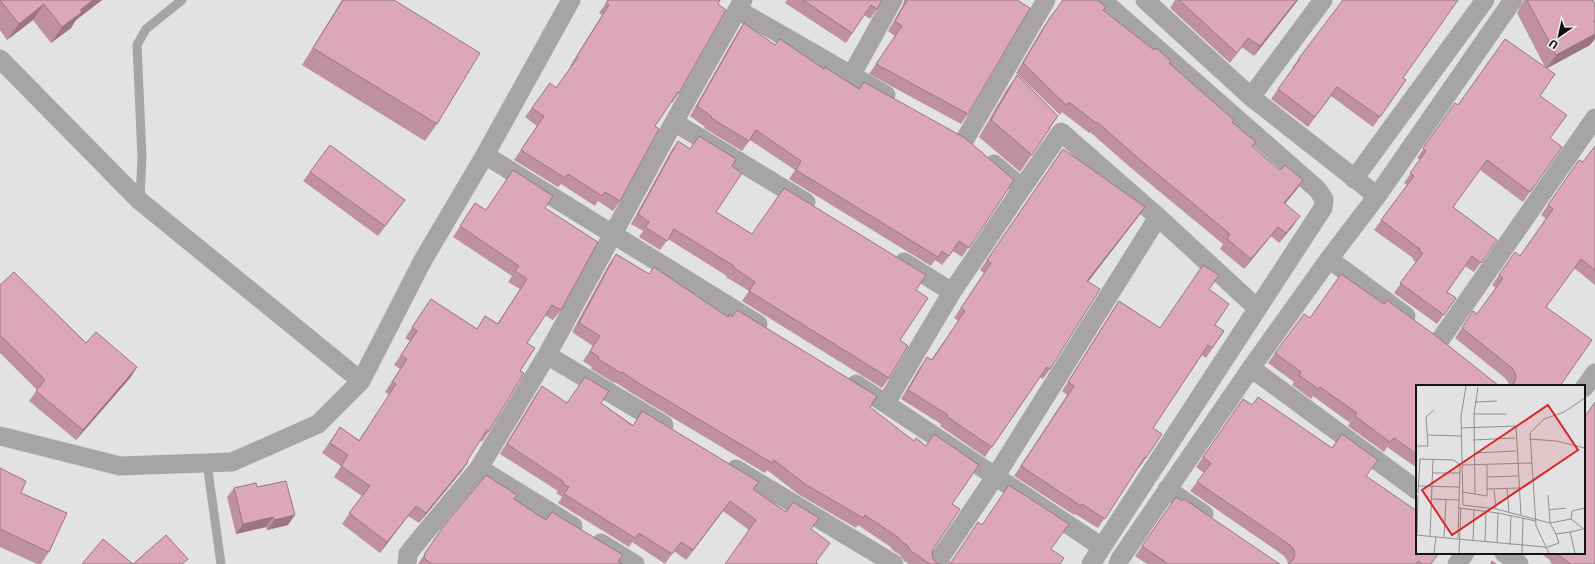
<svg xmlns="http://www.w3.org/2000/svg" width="1595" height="564" viewBox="0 0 1595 564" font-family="Commissioner,sans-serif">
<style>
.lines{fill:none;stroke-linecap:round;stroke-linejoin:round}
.service{stroke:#a6a5a4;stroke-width:9}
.minor{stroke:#a6a5a4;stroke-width:19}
.wall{fill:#be90a1}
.shaded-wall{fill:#9b7583}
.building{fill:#dda7bb;stroke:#9b7583}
.inset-road{fill:none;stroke:#8f8f91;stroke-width:1}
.view{fill:#d62828;fill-opacity:0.15;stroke:#d62828;stroke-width:2}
.inset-edge{fill:none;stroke:#131314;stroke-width:2}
</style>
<rect width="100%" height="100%" fill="#e2e2e4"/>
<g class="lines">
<path class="service" d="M140 200 142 157 137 45 146 29 182 0
M207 463 221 564"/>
<path class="minor" d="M1145 0 1251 97 1377 196
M738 10 886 95
M0 59 140 201 361 381
M851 76 893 0
M1251 97 1323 0
M674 122 806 202
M965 139 1046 0
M485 155 758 324
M994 164 1022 188 1061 132 1158 217 1257 308
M1354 179 1485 0
M904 262 952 292
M1406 316 1329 259 1377 196 1513 0
M1440 340 1595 118
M547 355 664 425
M1251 368 1417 490
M856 384 1102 547
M1584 388 1595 373
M886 403 952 292 1022 188
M0 436 120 466 232 462 318 424 361 381 423 260 485 155 571 0
M479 468 573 526
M736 469 894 564
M1167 489 1204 514
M601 543 635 564
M1504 553 1519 564
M407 564 408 554 414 546 479 468 547 355 674 122 743 0
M936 564 995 477 1158 217
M1091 564 1323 208 1324 199 1317 189 1102 0
M1118 564 1120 559 1251 368 1329 259
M1457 564 1465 553"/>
</g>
<path class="wall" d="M0 0H102L76 20 71 28 51 43 33 20 7 40 0 30Z
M342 0H394L437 124 425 141 302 65Z
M608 0 718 4 679 93 672 103 671 102 655 126 620 201 613 211 598 201 595 206 561 184 558 187 514 160 537 126 525 117 550 83 556 88 571 67 570 66 602 15 599 13Z
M787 0H882L877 9 870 19 864 15 846 43 785 3Z
M904 0H1017L968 114 961 124 869 74 895 36 888 31 903 5Z
M1175 0H1298L1254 56 1242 47 1230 63 1170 8Z
M1524 0H1593L1590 45 1547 68 1540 96 1550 138 1562 147 1523 202 1480 170 1453 207 1497 240 1474 272 1465 266 1447 292 1456 298 1437 324 1394 293 1416 262 1413 260V258L1374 230 1407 185 1404 183 1420 160 1417 158 1455 103 1458 105 1545 67 1517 13Z
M1104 10 1170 64 1234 120 1232 123 1256 142 1253 147 1280 170 1303 180 1297 189 1285 204 1293 226 1279 243 1271 236 1244 269 1220 249 1223 244 1131 168 1090 132 1089 133 1062 112 1060 115 1016 73 1042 29 1049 19Z
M744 23 775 45 824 69 1014 180 962 257 953 251 942 265 935 260 931 266 789 179 795 170 750 140 742 151 704 128 705 127 690 116 737 33Z
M1299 58 1403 78 1406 80 1373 127 1331 96 1308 127 1271 99 1293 68H1292Z
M1017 75 1058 116 1050 128 1020 172 979 137 1005 92Z
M678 141 690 149 732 166 716 212 752 234 916 290 889 378 882 388 742 301 749 291 726 277 727 276 668 239 660 250 639 237 643 231 631 224 671 151Z
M1595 146V285L1574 268 1546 307 1560 386H1509L1508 382 1505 378 1455 338 1473 311 1477 314 1496 288 1492 285 1515 252 1520 256 1546 219 1541 215 1579 160 1583 162Z
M1063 149 1145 207 1138 217 1088 281 1050 369 1043 379 1040 377 985 457 940 426 941 424 901 399 920 367 927 357 931 360 958 321 954 318 984 273 980 270Z
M310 172 405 200 378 236 303 181Z
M475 203 485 210 545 208 561 310 553 320 545 315 527 343 520 371 489 431 482 442 480 440 467 461 468 462 461 472 419 523 408 516 380 553 342 524 362 496 334 477 341 466 322 453 340 427 359 440 389 395 385 392 400 369 394 365 410 341 405 338 431 299 477 329 485 316 497 324 520 289 508 282 512 276 453 237Z
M616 254 649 274 728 317 870 408 952 504 934 548 932 554 933 559 936 563 940 564H909L904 561 900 555 891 549 892 548 858 525 856 528 798 494 767 470 765 473 633 394 615 382 614 383 591 369 592 367 583 361 593 346 572 332 609 264Z
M0 285 86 343 137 367 130 378 76 440 29 401 37 390 0 353Z
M1209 289 1215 325 1224 331 1206 358 1202 355 1153 428 1146 458 1139 468 1138 467 1098 528 1075 514 1074 515 1014 476 1067 395 1062 391 1112 311 1119 301 1160 328Z
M1310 318 1417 386V468L1387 447 1384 452 1348 426 1350 423 1313 396 1311 399 1292 385 1294 382 1268 363 1275 353Z
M542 386 567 403H601L633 425 753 489 786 512 819 518 749 530 723 511 686 560 674 551 665 564 632 542 629 547 558 503 562 497 556 493 558 491 500 454 535 396Z
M1243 399 1366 476 1431 564H1288L1287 560 1283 555 1190 491 1204 473 1196 467Z
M0 468 21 493 49 552 41 564H37L0 547Z
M257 487 288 525 267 530 266 527 236 534 227 497 234 488Z
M1176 497 1278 563 1280 564H1147L1135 556Z
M514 499 546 520 618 561 622 564H418L443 527Z
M1540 553H1584L1595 564H1552L1550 562 1551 561Z"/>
<path class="shaded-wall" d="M93 0H102L76 20 71 28 51 43 62 27 80 10Z
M1297 0H1298L1254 56 1260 46Z
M44 4 33 20 7 40 19 24Z
M1595 34V39L1590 45 1546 69 1556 55Z
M1303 180 1297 189 1277 213 1284 203Z
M1145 207 1138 217 1081 291 1087 281Z
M1300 216 1293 226 1279 243 1286 233Z
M1278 227 1271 236 1244 269 1251 259Z
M137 367 130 378 76 440 83 430Z
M468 462 461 472 419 523 426 513Z
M730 501 723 511 686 560 693 550Z
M416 506 408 516 380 553 387 542Z
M295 515 288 525 267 530 274 520Z
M273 517 266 527 236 534 243 524Z"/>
<path class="building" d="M0 0H93L80 10 82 12 62 27 44 4 19 24Z
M343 0H394L480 53 437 124 313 48Z
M608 0H720L718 4 726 10 679 93 678 92 655 126 659 129 620 201 605 192 602 196 568 174 565 178 521 150 544 116 532 108 550 83 556 88 578 57 577 56 609 5 606 3Z
M803 0H882L877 9 871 5 852 33Z
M907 0H1017L1030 8 968 114 876 64 902 26 895 21Z
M1063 0H1097L1106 7 1103 10 1154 50 1156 48 1171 61 1169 63 1234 120 1232 122 1256 142 1252 146 1280 170 1285 165 1303 180 1284 203 1300 216 1286 233 1278 227 1251 259 1227 239 1230 234 1138 158 1097 122 1096 123 1069 102 1066 105 1023 63 1049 19Z
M1179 0H1297L1260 46 1248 38 1237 53Z
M1343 0H1458L1403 78 1406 80 1380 117 1337 87 1315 117 1278 89 1300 59 1299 58Z
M1527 0H1593L1595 4V21H1594L1595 23V34L1556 55Z
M744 23 775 45 780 39 824 69 825 67 859 89 864 82 965 138 1014 180 969 248 959 241 949 256 942 251 938 257 796 170 801 161 756 130 749 141 711 118 712 117 697 106Z
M1505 39 1555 74 1540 96 1567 115 1550 138 1562 147 1530 192 1487 160 1453 207 1497 240 1481 263 1472 256 1447 292 1456 298 1444 315 1400 283 1423 253 1419 250 1420 249 1381 220 1414 176 1410 173 1426 151 1423 148 1455 103 1458 105Z
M1017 75 1058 116 1049 128H1050L1032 155 991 120Z
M699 136 736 159 732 166 742 173 716 212 752 234 784 188 926 275 916 290 928 298 900 340 908 346 889 378 749 291 755 282 733 267 734 266 674 229 667 241 645 227 649 222 638 214 678 141 690 149Z
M330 145 405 200 385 226 310 172Z
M1595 146V270L1581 259 1546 307 1592 340 1560 386H1510L1514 383 1516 378 1515 372 1512 368 1462 328 1473 311 1477 314 1503 278 1499 275 1515 252 1520 256 1553 209 1548 205 1579 160 1583 162Z
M1063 149 1145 207 1087 281 1100 289 1050 369 1047 367 992 447 946 416 948 415 908 390 927 357 932 360 965 311 961 308 991 263 987 260Z
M513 170 553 196 545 208 598 242 561 310 552 305 527 343 535 348 520 371 524 373 489 431 487 430 467 461 468 462 426 513 416 506 387 542 349 513 370 486 341 466 348 455 330 443 340 427 359 441 396 384 392 382 407 359 401 355 417 331 412 327 431 299 477 329 485 316 498 324 527 279 515 271 519 266 460 226 475 203 486 210Z
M616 254 649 274 654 267 728 317 729 314 732 317 737 310 877 396 870 407 914 441 916 438 926 446 934 434 979 465 952 504 960 509 934 548 932 554 933 559 936 563 940 564H930L911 551 907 545 898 539 899 538 865 515 863 518 805 484 774 460 772 463 640 384 622 372 621 373 598 359 599 357 590 351 600 336 579 323Z
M1203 265 1219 275 1209 289 1229 304 1215 325 1224 331 1212 348 1208 345 1153 428 1162 434 1146 458 1145 457 1105 519 1082 504 1081 506 1021 466 1074 386 1068 382 1119 301 1160 328Z
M14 272 86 343 96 332 137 367 83 430 36 391 45 380 0 335V285Z
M1341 274 1384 304 1387 300 1440 339 1498 385 1501 386H1417V454L1394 438 1390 442 1355 416 1357 413 1320 387 1318 389 1299 375 1301 372 1275 353 1304 314 1310 318Z
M585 377 609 391 601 403 633 426 642 411 759 482 753 489 786 512 793 502 819 518 811 529 830 543 816 562 818 564H725L756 520 730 501 693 550 681 542 672 554 639 533 635 538 564 494 569 487 563 484 564 482 507 444 542 386 567 403Z
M1258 397 1332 448 1342 434 1378 460 1366 476 1417 511V553H1439L1431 564H1422L1418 561 1416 564H1288L1293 560 1295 555 1294 550 1290 545 1197 482 1211 463 1203 457 1243 399 1252 405Z
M1595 402V564H1571L1556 553H1584V418Z
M0 468 26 481 21 493 67 513 49 552 0 529Z
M486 475 517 495 514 499 546 520 552 512 623 555 618 561 622 564H432L424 558 425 553 443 527Z
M286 481 295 515 274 520 273 517 243 524 234 488 256 483 257 487Z
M1009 485 1069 524 1051 549 1064 558 1060 564H948L952 561 978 522 982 525Z
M1176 497 1182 501 1184 499 1278 563 1280 564H1168L1142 546Z
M166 535 188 559 182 564H82L103 539 133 564Z
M1492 561 1496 564H1491Z"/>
<g transform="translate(1416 385)">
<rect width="169" height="169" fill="#e2e2e4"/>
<path class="inset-road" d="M50 1 45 31 47 120 80 124 134 138 155 134 169 145M59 17 81 16M58 29H91M45 43 100 41 105 130M12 50 45 51M113 54 140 56 169 63M57 55 99 53M0 61H12L10 32 18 25M58 68 100 66M46 80 116 78M71 80V104M17 88H44M71 92 102 91M3 101 43 102M91 104 93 127M78 105 80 124M46 107 71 111V104L103 103M2 108 4 74 38 75 44 80 43 115M59 109 58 29 62 2M132 110 134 138 140 149 154 147 159 168M16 114 43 115 42 153M43 123 82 128 120 136M133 125 150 123M155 134 156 126 169 123M154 147 167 144M0 150 20 152M1 150 2 110M14 151 17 75M28 152 30 115M57 156 58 124M69 157 70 126M81 158 82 128M94 160 95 130M129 163 143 158 140 149M18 168 20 152 129 162M43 168 45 123M106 168 107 133M133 168 120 141 114 48 128 34 148 27 169 13"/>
<path class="view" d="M132 20 162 65 36 150 6 105Z"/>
<rect width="169" height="169" class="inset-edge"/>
</g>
<g transform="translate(1559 36) rotate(214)" stroke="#efeff2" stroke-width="3" paint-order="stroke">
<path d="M0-3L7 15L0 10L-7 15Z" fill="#131314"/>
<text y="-6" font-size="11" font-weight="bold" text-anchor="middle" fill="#131314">U</text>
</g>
</svg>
